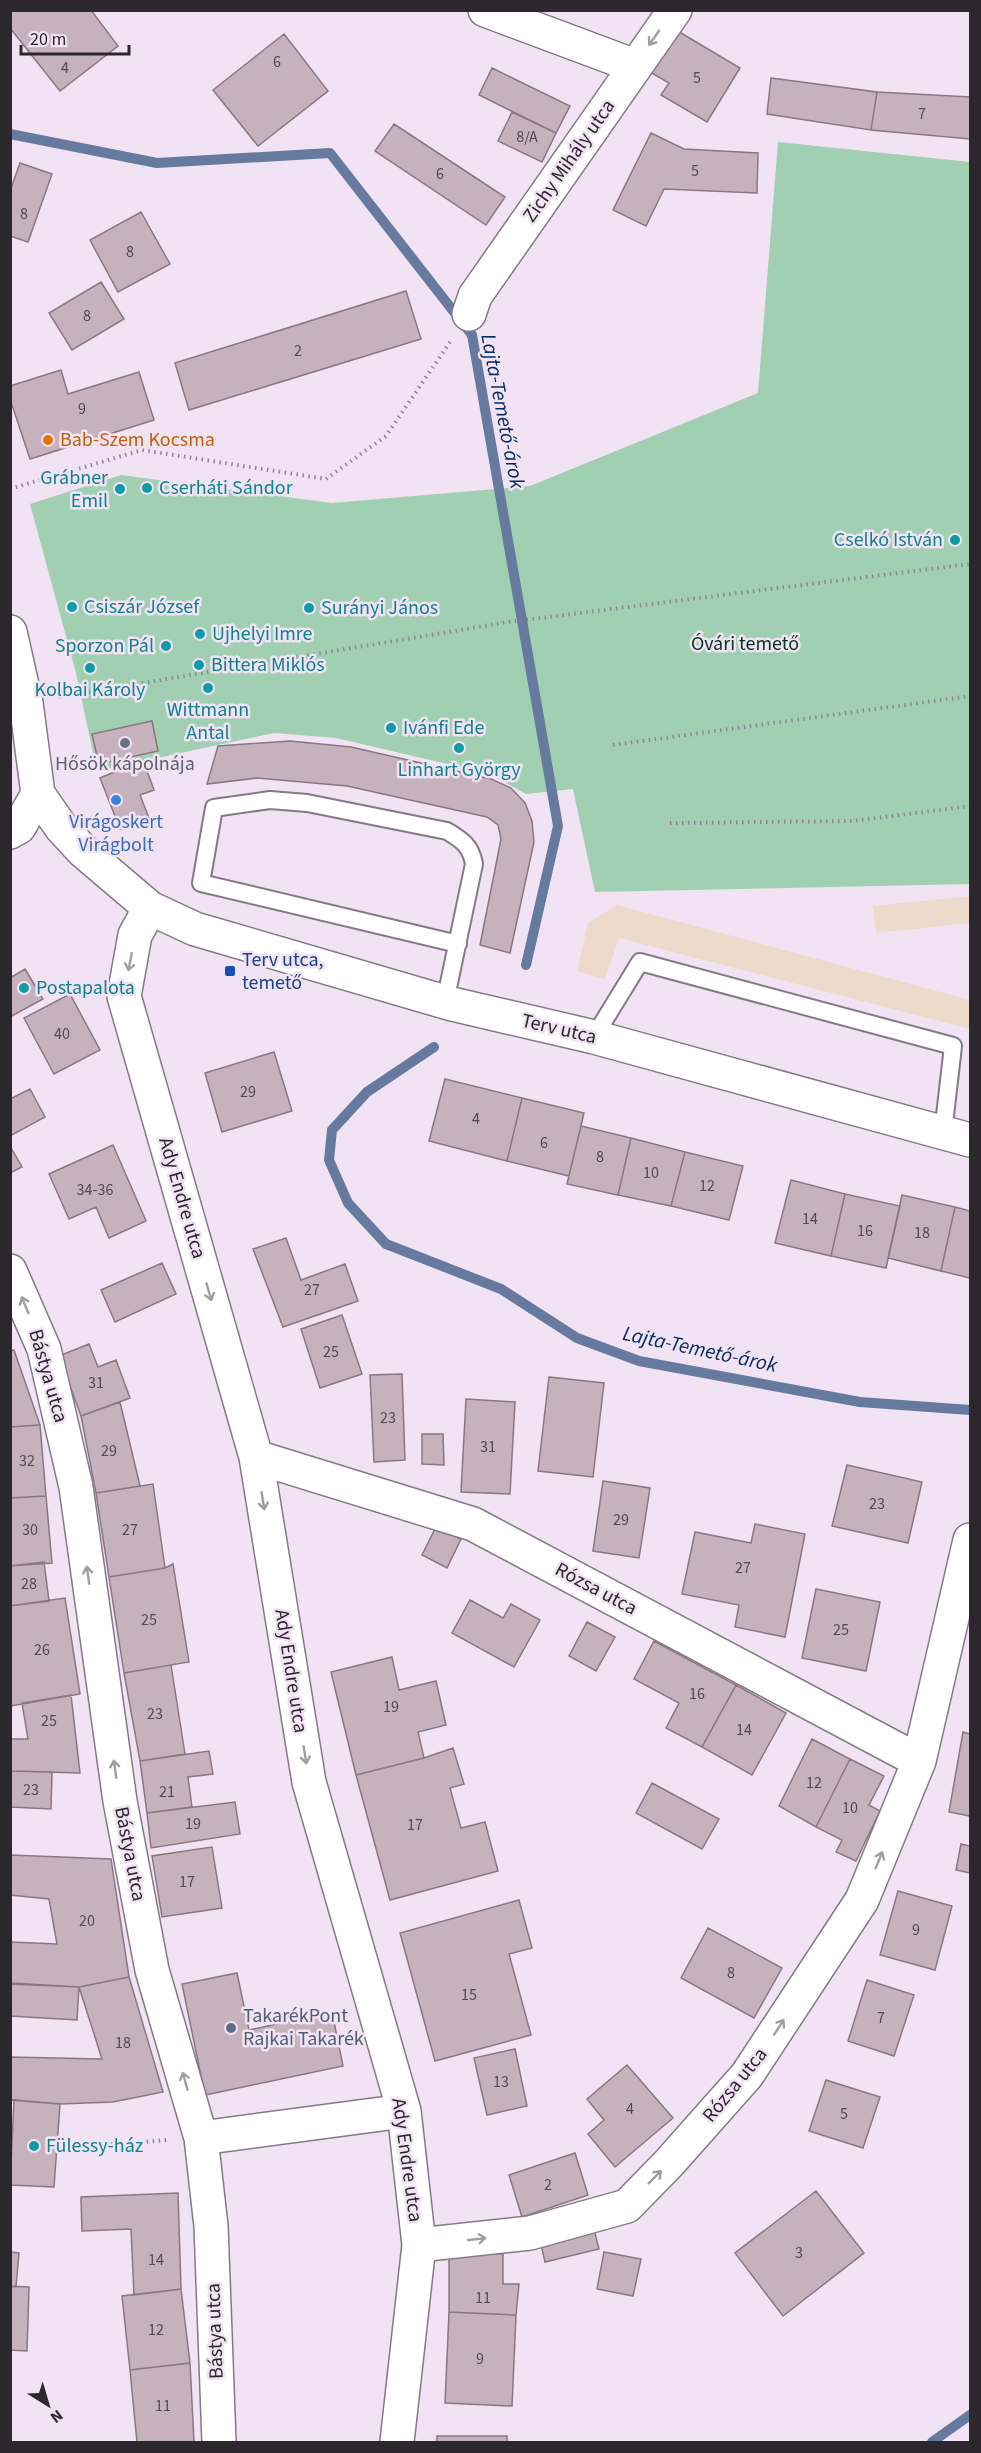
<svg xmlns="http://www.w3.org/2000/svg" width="981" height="2453" viewBox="0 0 981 2453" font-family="'Source Sans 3',sans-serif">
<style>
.industrial{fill:#eedacb}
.green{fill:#a0d0b1}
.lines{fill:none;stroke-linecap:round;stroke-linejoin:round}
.stream{stroke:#657a9e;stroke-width:10}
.building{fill:#c6b2bd;stroke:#8a7781;stroke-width:1.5}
.service-casing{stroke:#857988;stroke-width:20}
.minor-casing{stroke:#857988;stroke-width:36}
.path{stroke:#8f8591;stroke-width:4;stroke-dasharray:1.5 4.5;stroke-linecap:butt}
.service{stroke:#fff;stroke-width:16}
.minor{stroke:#fff;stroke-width:33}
.oneway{stroke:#a09ea0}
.food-dot{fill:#e8710a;stroke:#f1e3f4;stroke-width:2}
.culture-dot{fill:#0f9aa8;stroke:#f1e3f4;stroke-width:2}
.worship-dot{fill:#6b7280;stroke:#f1e3f4;stroke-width:2}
.shop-dot{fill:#3f7fe0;stroke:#f1e3f4;stroke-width:2}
.transit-dot{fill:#1a4fb4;stroke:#f1e3f4;stroke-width:2}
.service-dot{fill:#5c6f8a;stroke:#f1e3f4;stroke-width:2}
.labels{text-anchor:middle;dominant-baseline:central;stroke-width:5;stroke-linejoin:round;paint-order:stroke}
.number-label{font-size:16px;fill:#524a51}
.street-label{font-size:20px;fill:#2c272d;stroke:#f1e3f4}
.food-label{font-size:20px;fill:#c56008;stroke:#f1e3f4;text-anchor:start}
.culture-label{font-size:20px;fill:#0d838f;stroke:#f1e3f4;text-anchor:start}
.park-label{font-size:20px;fill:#04361e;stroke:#f1e3f4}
.worship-label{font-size:20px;fill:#5b616d;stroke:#f1e3f4}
.shop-label{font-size:20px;fill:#366cbe;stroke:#f1e3f4}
.transit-label{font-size:20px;fill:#164399;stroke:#f1e3f4;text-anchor:start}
.service-label{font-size:20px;fill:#4e5e75;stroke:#f1e3f4;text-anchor:start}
.water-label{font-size:21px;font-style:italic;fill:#032b66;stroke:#f1e3f4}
</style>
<rect width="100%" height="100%" fill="#f1e3f4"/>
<path class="industrial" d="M970 896V923L876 933 873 906Z
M617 905 970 1000V1029L619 938 605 979 577 971 588 923Z"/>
<path class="green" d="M778 142 970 162V884L595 892 573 789 526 794 490 774 336 738 274 733 97 771 76 673 30 504 121 475 332 503 530 486 758 393Z"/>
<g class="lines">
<path class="stream" d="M10 134 157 163 330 153 472 335 558 826 526 965
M434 1047 367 1092 332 1130 329 1160 348 1203 386 1244 501 1289 577 1338 639 1361 860 1402 970 1410
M932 2442 970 2415"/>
</g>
<path class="building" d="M10 10H91L118 46 60 91 10 28Z
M676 30 740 68 707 122 661 95 669 83 650 72Z
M284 34 328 91 258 146 213 90Z
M492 68 570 106 556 133 479 95Z
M771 78 877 92 871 130 767 114Z
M877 92 970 97V139L871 130Z
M512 112 556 133 542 162 498 141Z
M394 124 505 197 486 225 375 151Z
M651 133 684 149 758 153 757 193 664 189 646 226 613 210Z
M20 163 52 174 28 242 10 236V191Z
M141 212 170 264 118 292 90 240Z
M101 282 124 319 72 350 49 313Z
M406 291 421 339 189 410 175 363Z
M61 370 68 394 139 372 154 420 30 459 10 399V386Z
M152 721 158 751 99 764 92 734Z
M290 741 351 747 491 779 511 788 525 803 532 821 534 842 510 953 480 945 501 839 498 825 487 817 347 786 257 778 207 784 218 746Z
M143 760 154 790 140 795 149 818 120 829 100 778Z
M25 969 43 999 10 1017V978Z
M70 994 100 1050 54 1074 24 1018Z
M274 1052 292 1111 222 1132 205 1073Z
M445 1079 522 1098 507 1161 429 1141Z
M30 1089 45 1117 10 1136V1099Z
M522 1098 584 1113 569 1176 507 1161Z
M581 1126 631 1138 618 1195 567 1184Z
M631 1138 685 1152 671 1206 618 1195Z
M113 1145 146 1221 109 1238 96 1207 69 1219 49 1174Z
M10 1146 22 1167 10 1173Z
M685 1152 743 1166 729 1220 671 1206Z
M791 1180 845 1194 831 1256 775 1243Z
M845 1194 900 1206 886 1268 831 1256Z
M902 1195 955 1207 941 1271 888 1258Z
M955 1207 970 1211V1278L941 1271Z
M286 1238 301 1280 345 1264 358 1301 283 1327 253 1249Z
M162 1263 176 1294 115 1322 101 1290Z
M342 1315 362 1374 320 1388 301 1329Z
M89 1344 98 1367 116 1360 130 1398 81 1416 59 1356Z
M14 1350 40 1425 10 1427V1351Z
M402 1374 405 1460 374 1462 370 1375Z
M549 1377 604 1383 593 1477 538 1471Z
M466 1399 515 1402 510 1494 461 1492Z
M120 1402 140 1486 96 1493 81 1416Z
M40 1425 46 1496 10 1498V1427Z
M422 1434H443L444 1465 422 1464Z
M847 1465 922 1482 908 1543 832 1526Z
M603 1481 650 1488 639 1558 593 1551Z
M153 1484 165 1568 109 1577 96 1493Z
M46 1496 52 1563 10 1566V1498Z
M755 1524 805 1534 785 1637 735 1627 739 1605 682 1594 695 1532 751 1543Z
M436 1527 461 1539 447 1568 422 1555Z
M44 1562 49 1601 10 1606V1566Z
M173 1564 189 1662 124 1673 109 1577 165 1568Z
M816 1589 880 1602 866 1671 802 1658Z
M65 1598 80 1694 10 1706V1606Z
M470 1600 503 1618 511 1604 540 1620 514 1667 452 1633Z
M587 1622 615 1637 596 1671 569 1656Z
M654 1641 736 1685 702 1747 666 1728 679 1703 634 1679Z
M392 1657 399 1690 436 1681 446 1725 418 1732 424 1758 356 1775 331 1672Z
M171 1665 185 1754 140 1761 124 1673Z
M736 1685 786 1713 752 1775 702 1747Z
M71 1695 80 1773 10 1771V1739H28L22 1703Z
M963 1732 970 1734V1816L949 1812Z
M812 1739 850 1759 816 1827 779 1806Z
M453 1748 464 1784 450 1788 461 1828 485 1822 498 1871 390 1900 356 1775 424 1758Z
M209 1751 213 1774 188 1777 192 1807 147 1813 140 1761Z
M850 1759 884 1776 869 1805 880 1811 856 1861 836 1852 842 1840 816 1827Z
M10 1771 52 1772 51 1809 10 1807Z
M652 1783 719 1819 702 1849 636 1813Z
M235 1802 240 1834 151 1848 147 1813Z
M961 1844 970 1846V1873L956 1870Z
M212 1847 222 1908 162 1917 152 1856Z
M10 1855 111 1859 129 1977 79 1987 10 1983V1942L57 1944 49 1899 10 1895Z
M898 1891 952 1906 935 1970 880 1955Z
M519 1900 532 1948 509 1954 531 2035 435 2061 400 1933Z
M708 1928 782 1968 754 2018 681 1978Z
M237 1973 249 2030 332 2012 343 2066 205 2095 182 1984Z
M129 1977 163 2092 113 2102 60 2104 10 2100V2057L102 2059 79 1987Z
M867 1980 914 1995 894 2056 848 2041Z
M10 1984 79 1987 77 2020 10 2016Z
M515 2049 527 2106 487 2115 474 2058Z
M627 2065 673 2118 615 2167 588 2134 604 2120 587 2099Z
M826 2080 880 2097 863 2148 809 2131Z
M14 2100 60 2104 54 2187 10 2185Z
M575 2153 588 2195 522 2217 509 2175Z
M816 2191 864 2253 783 2316 735 2253Z
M178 2193 181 2289 134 2295 131 2229 82 2231 81 2197Z
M593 2226 599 2249 545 2262 540 2240Z
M10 2252 19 2253 16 2287 10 2286Z
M604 2252 641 2259 633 2296 597 2289Z
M449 2254H503V2284H519L516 2315 449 2312Z
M10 2286 29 2287 27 2351 10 2350Z
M181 2289 190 2363 130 2370 122 2296Z
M449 2312 516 2315 512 2406 445 2403Z
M190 2363 194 2442H137L130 2370Z
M437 2436H507V2442H437Z"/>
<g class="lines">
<g class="service-casing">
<path id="service" d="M445 1002 474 864C471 846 462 840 447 831L307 803 270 800 214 808 201 883 458 944
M594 1037 640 962 953 1046 943 1133"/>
</g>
<g class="minor-casing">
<path id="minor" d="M485 10 635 66
M469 314 475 296 675 10
M10 632 26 703 38 794 61 827 83 851 150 908 195 929 452 1004 594 1037 970 1140
M10 832 19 827 38 794
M150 908 135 935 124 996 256 1457 309 1782 404 2111 419 2245 397 2442
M10 1271 44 1349 76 1487 120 1801 152 1970 201 2138 211 2226 219 2442
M256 1457 473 1524 919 1761 862 1900 747 2075 669 2163 627 2206 530 2233 419 2245
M919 1761 970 1540
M201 2138 404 2111"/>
</g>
<path class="path" d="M10 489 142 450 326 479 386 436 450 342
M59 697 508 622 970 564
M613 745 970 696
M670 823 852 821 970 806
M10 2143H12
M57 2149 167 2140"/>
<use href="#service" class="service"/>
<use href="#minor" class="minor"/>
</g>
<defs><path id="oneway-shaft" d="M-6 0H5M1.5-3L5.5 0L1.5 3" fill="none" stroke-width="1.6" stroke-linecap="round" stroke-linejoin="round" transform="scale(1.5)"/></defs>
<g class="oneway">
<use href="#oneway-shaft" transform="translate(654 38) rotate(125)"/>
<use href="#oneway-shaft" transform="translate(130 962) rotate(101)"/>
<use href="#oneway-shaft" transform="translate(209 1292) rotate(74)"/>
<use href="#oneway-shaft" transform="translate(25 1305) rotate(-113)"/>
<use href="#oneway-shaft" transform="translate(263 1501) rotate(81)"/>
<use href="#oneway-shaft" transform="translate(88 1575) rotate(-98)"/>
<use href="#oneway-shaft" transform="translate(305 1755) rotate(81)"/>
<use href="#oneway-shaft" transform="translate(115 1769) rotate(-98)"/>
<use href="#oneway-shaft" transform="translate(879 1860) rotate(-68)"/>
<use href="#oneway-shaft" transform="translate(779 2027) rotate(-57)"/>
<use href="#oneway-shaft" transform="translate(185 2081) rotate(-106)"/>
<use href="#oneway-shaft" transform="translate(655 2177) rotate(-45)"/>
<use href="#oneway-shaft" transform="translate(477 2239) rotate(-6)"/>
</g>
<circle class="food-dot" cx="48" cy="440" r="6"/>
<g class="culture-dot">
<circle cx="147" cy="488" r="6"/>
<circle cx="120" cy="489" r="6"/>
<circle cx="955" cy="540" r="6"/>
<circle cx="72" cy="607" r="6"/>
<circle cx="309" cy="608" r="6"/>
<circle cx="200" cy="634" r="6"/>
<circle cx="166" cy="646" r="6"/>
<circle cx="199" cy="665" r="6"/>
<circle cx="90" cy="668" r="6"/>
<circle cx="208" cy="688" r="6"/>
<circle cx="391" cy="728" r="6"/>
<circle cx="459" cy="748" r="6"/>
<circle cx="24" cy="988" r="6"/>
<circle cx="34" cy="2146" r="6"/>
</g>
<circle class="worship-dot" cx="125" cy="743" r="6"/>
<circle class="shop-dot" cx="116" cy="800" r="6"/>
<rect class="transit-dot" x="224" y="965" width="12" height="12" rx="3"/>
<circle class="service-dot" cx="231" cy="2028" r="6"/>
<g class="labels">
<g class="number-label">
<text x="277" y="62">6</text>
<text x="65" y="68">4</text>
<text x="697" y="78">5</text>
<text x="922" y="114">7</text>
<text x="527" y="137">8/A</text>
<text x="695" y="171">5</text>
<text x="440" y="174">6</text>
<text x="24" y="214">8</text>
<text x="130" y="252">8</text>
<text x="87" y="316">8</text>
<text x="298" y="351">2</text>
<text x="82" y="409">9</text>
<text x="62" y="1034">40</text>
<text x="248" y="1092">29</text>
<text x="476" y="1119">4</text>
<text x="544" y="1143">6</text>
<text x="600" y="1157">8</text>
<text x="651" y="1173">10</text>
<text x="707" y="1186">12</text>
<text x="95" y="1190">34-36</text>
<text x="810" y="1219">14</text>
<text x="865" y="1231">16</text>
<text x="922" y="1233">18</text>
<text x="312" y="1290">27</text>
<text x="331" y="1352">25</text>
<text x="96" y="1383">31</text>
<text x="388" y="1418">23</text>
<text x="488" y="1447">31</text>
<text x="109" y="1451">29</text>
<text x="27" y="1461">32</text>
<text x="877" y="1504">23</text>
<text x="621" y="1520">29</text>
<text x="30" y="1530">30</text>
<text x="130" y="1530">27</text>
<text x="743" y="1568">27</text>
<text x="29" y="1584">28</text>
<text x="149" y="1620">25</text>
<text x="841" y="1630">25</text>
<text x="42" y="1650">26</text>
<text x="697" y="1694">16</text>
<text x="391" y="1707">19</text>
<text x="155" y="1714">23</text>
<text x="49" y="1721">25</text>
<text x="744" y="1730">14</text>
<text x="814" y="1783">12</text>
<text x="31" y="1790">23</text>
<text x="167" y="1792">21</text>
<text x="850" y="1808">10</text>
<text x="193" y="1824">19</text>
<text x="415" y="1825">17</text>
<text x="187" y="1882">17</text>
<text x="87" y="1921">20</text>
<text x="916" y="1930">9</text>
<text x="731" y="1973">8</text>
<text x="469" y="1995">15</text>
<text x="881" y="2018">7</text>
<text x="123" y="2043">18</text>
<text x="501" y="2082">13</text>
<text x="630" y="2109">4</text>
<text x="844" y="2114">5</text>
<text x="548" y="2185">2</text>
<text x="799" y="2253">3</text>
<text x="156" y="2260">14</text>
<text x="483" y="2298">11</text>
<text x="156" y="2330">12</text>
<text x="480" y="2359">9</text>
<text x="163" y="2406">11</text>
</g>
<g class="street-label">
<text transform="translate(569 161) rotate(-55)">Zichy Mihály utca</text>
<text transform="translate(559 1029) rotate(13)">Terv utca</text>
<text transform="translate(182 1198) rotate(74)">Ady Endre utca</text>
<text transform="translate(48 1376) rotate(74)">Bástya utca</text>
<text transform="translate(596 1589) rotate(28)">Rózsa utca</text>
<text transform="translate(291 1671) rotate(81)">Ady Endre utca</text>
<text transform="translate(130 1854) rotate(79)">Bástya utca</text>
<text transform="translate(735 2085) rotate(-51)">Rózsa utca</text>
<text transform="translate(407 2160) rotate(82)">Ady Endre utca</text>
<text transform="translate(215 2331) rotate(-92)">Bástya utca</text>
</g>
<g class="food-label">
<text x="60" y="440">Bab-Szem Kocsma</text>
</g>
<g class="culture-label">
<text x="108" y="478" text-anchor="end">Grábner<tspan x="108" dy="23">Emil</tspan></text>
<text x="159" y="488">Cserháti Sándor</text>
<text x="943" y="540" text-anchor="end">Cselkó István</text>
<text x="84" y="607">Csiszár József</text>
<text x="321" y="608">Surányi János</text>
<text x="212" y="634">Ujhelyi Imre</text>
<text x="154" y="646" text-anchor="end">Sporzon Pál</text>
<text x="211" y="665">Bittera Miklós</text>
<text x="90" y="690" text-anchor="middle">Kolbai Károly</text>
<text x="208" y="710" text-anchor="middle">Wittmann<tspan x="208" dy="23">Antal</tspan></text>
<text x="403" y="728">Ivánfi Ede</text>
<text x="459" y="770" text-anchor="middle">Linhart György</text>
<text x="36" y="988">Postapalota</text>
<text x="46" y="2146">Fülessy-ház</text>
</g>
<g class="park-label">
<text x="745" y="644">Óvári temető</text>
</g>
<g class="worship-label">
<text x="125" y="764">Hősök kápolnája</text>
</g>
<g class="shop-label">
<text x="116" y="822">Virágoskert<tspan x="116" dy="23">Virágbolt</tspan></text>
</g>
<g class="transit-label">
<text x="242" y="960">Terv utca,<tspan x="242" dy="23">temető</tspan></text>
</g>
<g class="service-label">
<text x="243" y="2016">TakarékPont<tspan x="243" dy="23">Rajkai Takarék</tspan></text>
</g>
<g class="water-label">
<text transform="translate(503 411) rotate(79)">Lajta-Temető-árok</text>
<text transform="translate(700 1349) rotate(12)">Lajta-Temető-árok</text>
</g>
</g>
<rect width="981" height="2453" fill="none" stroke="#2c272d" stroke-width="24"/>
<g transform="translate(48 2405) rotate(143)" stroke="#f1e3f4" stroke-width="4.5" paint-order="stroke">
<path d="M0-4.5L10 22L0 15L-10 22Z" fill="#2c272d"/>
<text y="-9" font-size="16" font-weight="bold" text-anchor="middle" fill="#2c272d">N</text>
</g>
<path d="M21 45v9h108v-9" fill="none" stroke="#2c272d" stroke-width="3"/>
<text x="30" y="45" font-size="18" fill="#2c272d" stroke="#f1e3f4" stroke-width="4.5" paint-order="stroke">20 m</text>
</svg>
